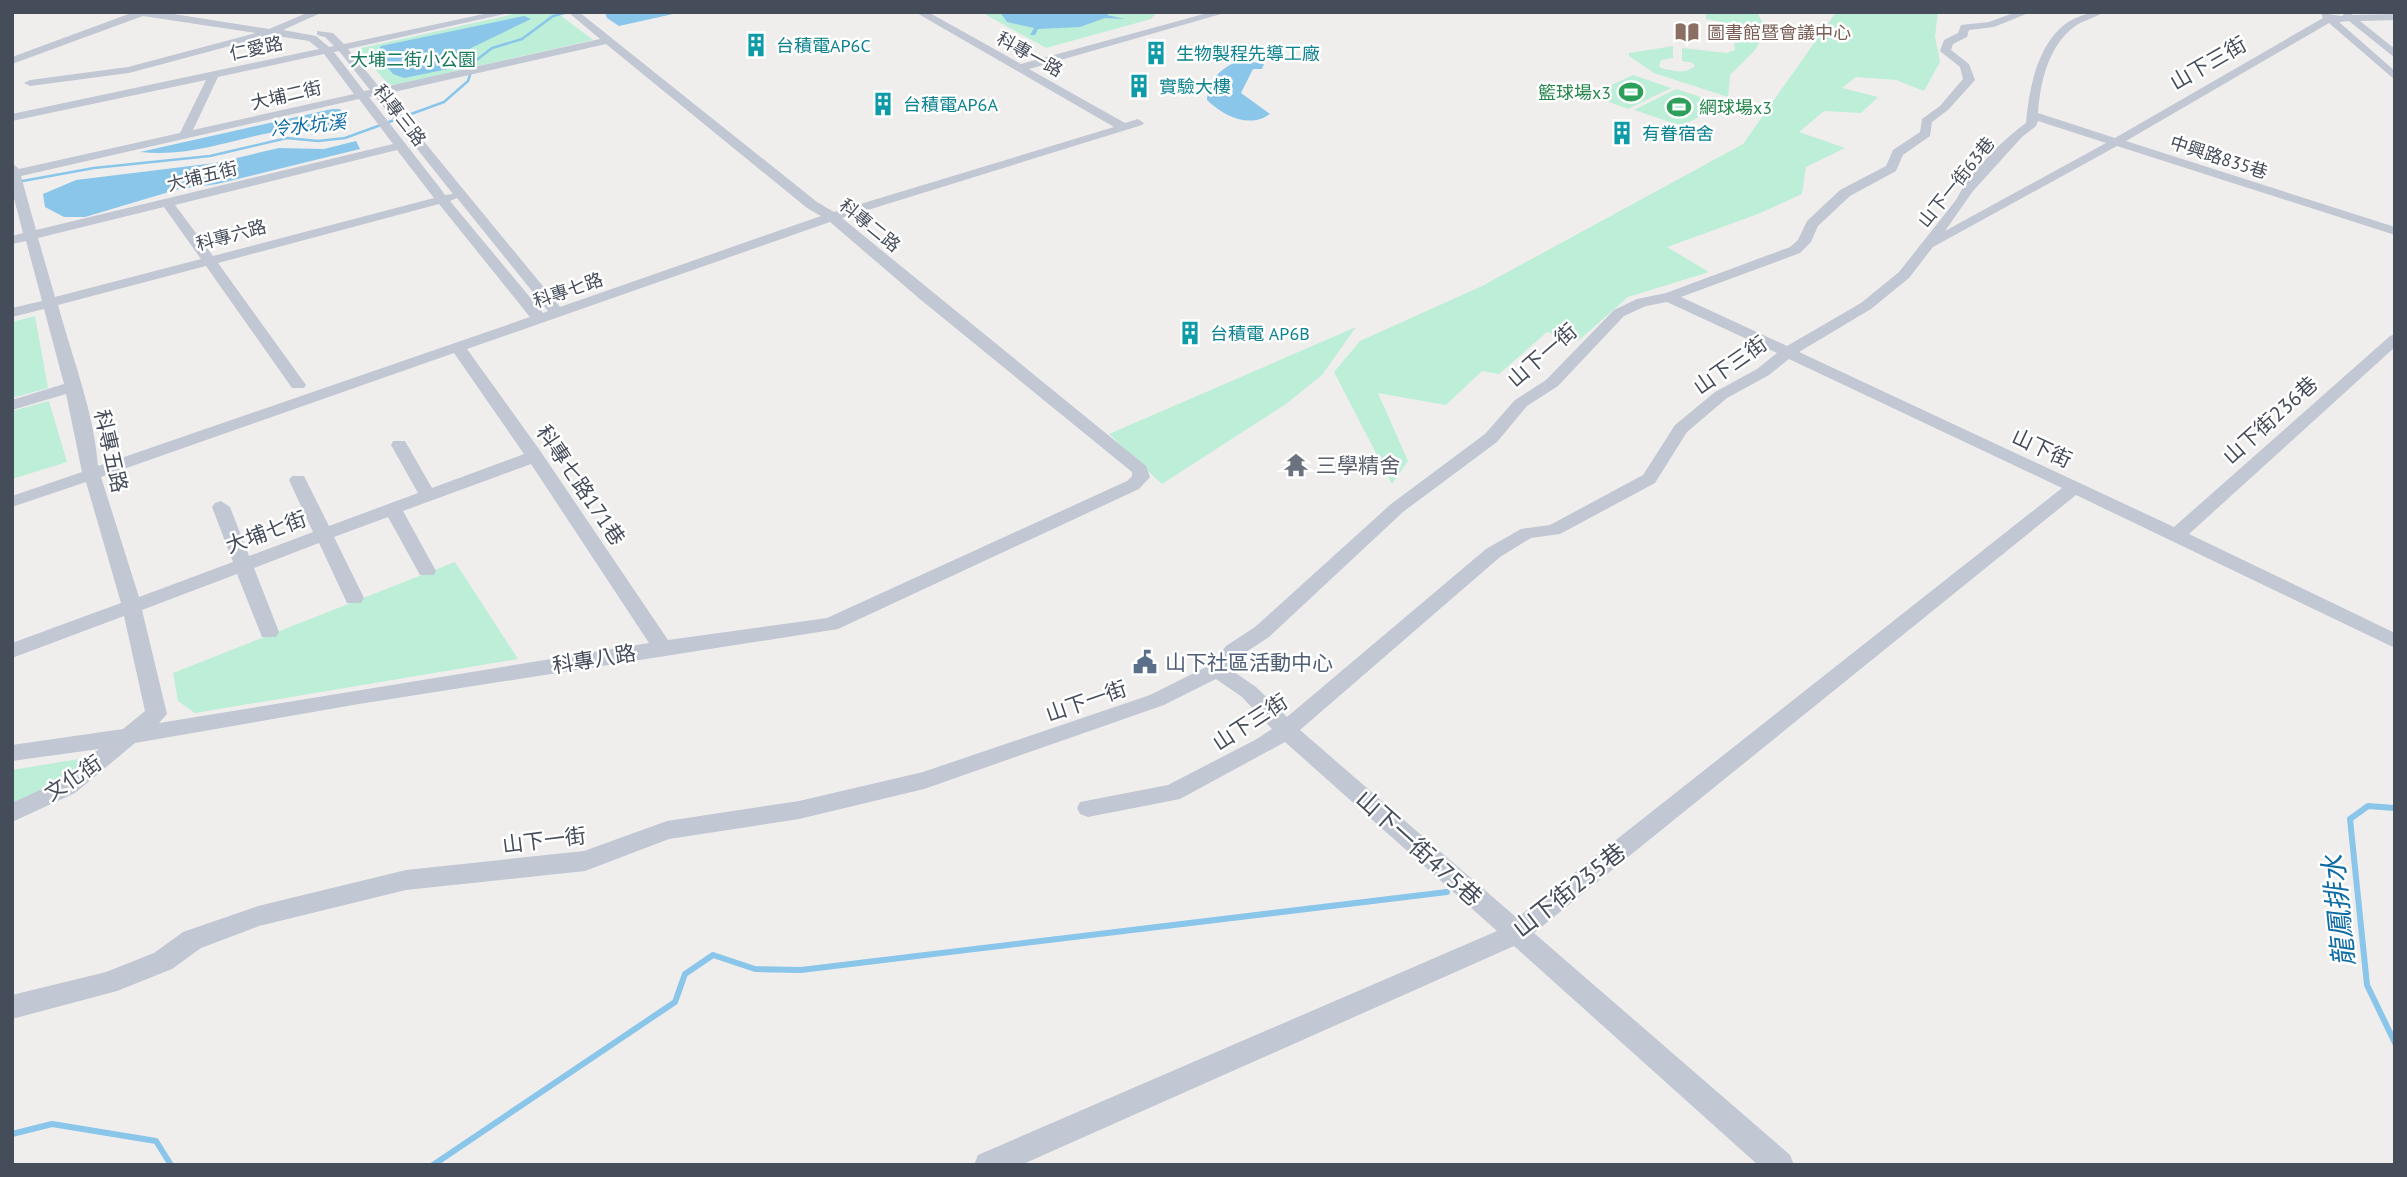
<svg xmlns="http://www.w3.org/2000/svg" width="2407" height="1177" viewBox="0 0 2407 1177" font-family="'PT Sans','Noto Sans TC',sans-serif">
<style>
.green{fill:#bceed8}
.water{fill:#8ac5ea}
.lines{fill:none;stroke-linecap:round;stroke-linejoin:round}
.stream-far1{stroke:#8ac5ea;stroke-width:2.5}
.stream{stroke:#8ac5ea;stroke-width:6}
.minor{fill:#c1c7d3;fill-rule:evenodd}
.labels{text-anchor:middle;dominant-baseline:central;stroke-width:5;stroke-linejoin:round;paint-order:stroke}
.far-education-label{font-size:18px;fill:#785e54;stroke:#fff;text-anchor:start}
.far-culture-label{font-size:18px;fill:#0d838f;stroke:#fff;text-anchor:start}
.far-street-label{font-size:18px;fill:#464d5a;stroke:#fff}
.far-park-label{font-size:18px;fill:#187a5a;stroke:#fff}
.far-leisure-label{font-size:18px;fill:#27864d;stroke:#fff;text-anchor:end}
.far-water-label{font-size:19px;font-style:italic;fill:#0f6ca5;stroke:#fff}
.street-label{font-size:21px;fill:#464d5a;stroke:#fff}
.worship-label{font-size:21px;fill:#5b616d;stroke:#fff;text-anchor:start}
.service-label{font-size:21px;fill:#4e5e75;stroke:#fff;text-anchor:start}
.near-street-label{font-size:24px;fill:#464d5a;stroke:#fff}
.near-water-label{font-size:28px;font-style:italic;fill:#0f6ca5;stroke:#fff}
</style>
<rect width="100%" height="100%" fill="#f0eeed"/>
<path class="green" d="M523 12H556L593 40 395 85 388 84 357 49Z
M981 12H1157L1151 19 1046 48Z
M1706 12H1757L1767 31 1755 50 1730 75 1728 97 1654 73 1629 56V53L1673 46V58L1661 60 1659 67C1672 71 1684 75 1695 66L1693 63 1682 61V48L1727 53 1735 50 1732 24 1706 19Z
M1836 12H1938L1935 36 1940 62 1924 91 1896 80 1856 77 1842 88 1878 97 1861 113 1824 111 1799 132 1845 148 1806 167 1802 194 1758 214 1667 247 1709 272 1628 297 1578 341 1547 332 1499 374 1482 371 1446 405 1378 393 1408 461 1392 484 1334 372 1360 341 1482 286 1743 144Z
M1633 75 1671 88 1628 109 1590 95Z
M1676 89 1723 104 1682 126 1634 110Z
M35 316 48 388 12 398V322Z
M1356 327 1322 375 1286 404 1162 484 1109 434Z
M49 401 67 462 12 479V411Z
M455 562 518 659 195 713 178 701 173 673Z
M79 759 83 769 12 808V770Z"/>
<path class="water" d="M605 12H682L619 26 607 18Z
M1000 12H1111L1107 15 1125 19 1105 18 1080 27 1038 29 1035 35H1030L1034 28 1007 22Z
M524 16 531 19 471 48 453 68 404 78 393 74 376 54 381 46Z
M1241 60 1264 64 1262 69H1253L1241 93 1270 114C1250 129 1223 116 1207 100 1208 79 1222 67 1241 60Z
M332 109H340L348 122 344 127C323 131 304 127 285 130 235 138 191 158 140 152Z
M356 141 360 149 217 184 179 189 85 217H64L45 207 43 194 76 180 215 163 279 148 324 149Z"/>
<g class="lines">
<path class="stream-far1" d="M17 182 94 168 210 156 287 138 318 141 345 138 444 102 468 81 474 62 492 48 522 39 553 16 568 12"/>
<path class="stream" d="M2395 808 2368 806 2350 819 2367 985 2395 1043
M12 1134 52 1124 156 1141 171 1165
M433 1165 675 1002 685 974 713 955 755 969 801 970 1447 892"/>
<path class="minor" d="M134 12H161L269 29 309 12H323L283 30 316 36 329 47 334 46 325 37 317 35V31L333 33 344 44 493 12H513L348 49 380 88 600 39 568 12H579L817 202 834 212 1114 127 915 12H928L1021 64 1211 12H1228L1029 69 1125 123 1138 119 1144 123 1142 125 842 218 1146 466 1150 477 1139 489 838 629 359 704 135 743 75 793 12 822V803L59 781 99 749 12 761V745L123 729 145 711 124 616 12 658V643L121 603 86 482 12 507V496L82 472 66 394 12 410V400L64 384 44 309 12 317V308L42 301 26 241 12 244V236L23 233 12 191V163L19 169 180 133 206 80 12 121V114L319 49 309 41 271 35 129 73 30 86 24 83 30 80 128 67 256 33 143 16 12 64V57ZM606 44 807 208 821 216 560 307 385 94ZM339 51 370 90 364 91 334 52ZM324 54 354 94 193 130 218 77ZM375 96 453 194 445 195 440 188 369 97ZM359 99 393 144 36 230 21 176ZM397 150 434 198 213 256 175 205ZM457 198 548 311 543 313 450 201ZM439 204 530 317 98 466C94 412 72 357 58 305L206 266 292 388H304L306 385 218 263ZM164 207 201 259 55 297 38 238ZM830 222 921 300 1132 472V476L1127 481 827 618 668 640 541 452 467 349ZM454 353 524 454 432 488 405 441H393L391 445 418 493 329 526 304 476H292L289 480 313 532 249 556 230 507 221 501 215 503 212 507 233 562 139 597 101 477ZM531 464 649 643 159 723 167 714 142 610 237 574 262 637H276L279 632 254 568 319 543 347 603H361L364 598 334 537 388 517 420 575H434L436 571 403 511Z
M2016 12H2031L1994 27 1969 30 1967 37 1953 44 1951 50 1969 64 1975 80 1948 110 1932 122 1930 136 1903 155 1896 171 1850 196 1818 226 1811 242 1800 253 1681 297 1787 346 1861 303 1899 272 1956 200C1968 175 2003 139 2026 123 2030 75 2045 12 2104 12 2095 18 2083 20 2074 27 2048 46 2040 84 2038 113L2115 138 2323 18 2321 13 2342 16 2346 12 2353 15 2395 14V20L2360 21 2395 49V58L2349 21 2339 22 2395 71V80L2329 23 2126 141 2395 227V235L2117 146 1933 247 1909 278 1871 309 1799 352 2174 527 2390 336 2395 334V347L2189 534 2395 633V648L2076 495 1534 933 1790 1155 1794 1165H1758L1514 946 1021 1165H974L978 1155 1497 931 1285 742 1180 799 1088 817 1080 814 1077 808 1080 802 1168 785 1255 740 1272 729 1242 697 1216 679 1164 705 924 789 799 819 669 839 585 871 406 890 259 926 201 948 172 969 117 991 12 1019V995L106 972 154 953 183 932 258 906 406 870 584 851 667 821 799 801 923 772 1150 695 1210 665 1226 646 1255 627 1391 504 1485 434 1515 400 1546 380 1614 310 1637 299 1666 293 1790 247 1798 240 1807 221 1840 190 1886 166 1893 150 1920 132 1922 119 1940 106 1963 79 1960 67 1940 51 1944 40 1958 33 1961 25 1989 22ZM2038 121 2106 143 1945 231 1973 191 2022 137 2036 126ZM1667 302 1777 353 1757 369 1715 392 1675 425 1643 475 1550 525 1521 529 1486 549 1287 717 1256 687 1230 669 1240 656 1269 637 1403 512 1497 442 1527 406 1558 386 1624 316 1646 306ZM1789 359 2062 488 1517 918 1300 730 1500 557 1531 538 1560 534 1655 483 1687 432 1727 398 1769 375Z"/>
</g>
<defs>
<g id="library-bare" transform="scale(1.89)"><path d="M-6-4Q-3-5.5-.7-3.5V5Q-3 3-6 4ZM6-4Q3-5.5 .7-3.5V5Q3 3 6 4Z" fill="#8d6e63" stroke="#fff" stroke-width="2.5" paint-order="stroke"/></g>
<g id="building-bare" transform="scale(1.89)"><path d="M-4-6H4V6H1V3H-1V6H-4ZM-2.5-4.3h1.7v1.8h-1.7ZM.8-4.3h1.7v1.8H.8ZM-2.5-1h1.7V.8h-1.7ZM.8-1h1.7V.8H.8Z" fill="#0f9aa8" stroke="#fff" stroke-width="2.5" paint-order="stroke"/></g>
<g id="stadium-bare" transform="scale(1.89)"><path d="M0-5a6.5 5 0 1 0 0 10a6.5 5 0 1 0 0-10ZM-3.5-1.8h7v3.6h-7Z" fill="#2e9e5b" stroke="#fff" stroke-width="2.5" paint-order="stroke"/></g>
<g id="temple-bare" transform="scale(1.89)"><path d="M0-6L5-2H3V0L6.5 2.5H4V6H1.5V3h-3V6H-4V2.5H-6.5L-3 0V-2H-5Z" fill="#6b7280" stroke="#fff" stroke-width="2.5" paint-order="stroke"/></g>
<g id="civic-bare" transform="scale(1.89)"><path d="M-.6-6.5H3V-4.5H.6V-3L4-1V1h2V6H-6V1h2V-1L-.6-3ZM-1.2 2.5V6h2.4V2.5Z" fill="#5c6f8a" stroke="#fff" stroke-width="2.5" paint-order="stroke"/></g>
</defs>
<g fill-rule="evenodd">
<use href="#library-bare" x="1687" y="32"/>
<use href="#building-bare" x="756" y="45"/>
<use href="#building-bare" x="1156" y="53"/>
<use href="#building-bare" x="1139" y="86"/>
<use href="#stadium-bare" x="1631" y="92"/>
<use href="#building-bare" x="883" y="104"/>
<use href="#stadium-bare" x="1679" y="107"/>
<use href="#building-bare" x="1622" y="133"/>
<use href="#building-bare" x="1190" y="333"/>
<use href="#temple-bare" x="1296" y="465"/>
<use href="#civic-bare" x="1145" y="662"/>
</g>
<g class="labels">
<g class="far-education-label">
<text x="1707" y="32">圖書館暨會議中心</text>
</g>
<g class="far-culture-label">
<text x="776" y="45">台積電AP6C</text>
<text x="1176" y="53">生物製程先導工廠</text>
<text x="1159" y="86">實驗大樓</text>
<text x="903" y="104">台積電AP6A</text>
<text x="1642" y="133">有眷宿舍</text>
<text x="1210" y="333">台積電 AP6B</text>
</g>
<g class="far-street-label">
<text transform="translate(256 48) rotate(-12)">仁愛路</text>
<text transform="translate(1030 54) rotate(29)">科專一路</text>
<text transform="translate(286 95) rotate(-13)">大埔二街</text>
<text transform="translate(400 115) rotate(52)">科專三路</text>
<text transform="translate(2219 157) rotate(18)">中興路835巷</text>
<text transform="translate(202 176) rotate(-14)">大埔五街</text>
<text transform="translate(1956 182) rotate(-51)">山下一街63巷</text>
<text transform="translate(870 225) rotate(39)">科專二路</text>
<text transform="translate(231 235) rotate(-15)">科專六路</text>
<text transform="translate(568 290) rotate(-19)">科專七路</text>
</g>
<g class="far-park-label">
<text x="413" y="59">大埔二街小公園</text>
</g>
<g class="far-leisure-label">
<text x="1611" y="92">籃球場x3</text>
<text x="1699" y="107" text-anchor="start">網球場x3</text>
</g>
<g class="far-water-label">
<text transform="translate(308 125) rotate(-6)">冷水坑溪</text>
</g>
<g class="street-label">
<text transform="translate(2208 63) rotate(-30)">山下三街</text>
<text transform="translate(1542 355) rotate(-41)">山下一街</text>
<text transform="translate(1730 365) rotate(-35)">山下三街</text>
<text transform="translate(2270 420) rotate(-42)">山下街236巷</text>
<text transform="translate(2042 448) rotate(25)">山下街</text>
<text transform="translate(111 451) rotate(77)">科專五路</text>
<text transform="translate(581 485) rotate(56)">科專七路171巷</text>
<text transform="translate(266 532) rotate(-20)">大埔七街</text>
<text transform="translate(594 659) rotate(-9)">科專八路</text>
<text transform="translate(1086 701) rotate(-19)">山下一街</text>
<text transform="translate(1250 722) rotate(-33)">山下三街</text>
<text transform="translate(73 778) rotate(-34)">文化街</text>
<text transform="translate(544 840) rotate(-7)">山下一街</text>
</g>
<g class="worship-label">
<text x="1316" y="465">三學精舍</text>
</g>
<g class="service-label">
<text x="1165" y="662">山下社區活動中心</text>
</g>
<g class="near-street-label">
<text transform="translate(1419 848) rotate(42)">山下一街475巷</text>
<text transform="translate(1569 890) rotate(-38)">山下街235巷</text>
</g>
<g class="near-water-label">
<text transform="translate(2338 911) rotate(-96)">龍鳳排水</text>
</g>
</g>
<rect width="2407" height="1177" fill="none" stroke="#464d5a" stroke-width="28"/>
</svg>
